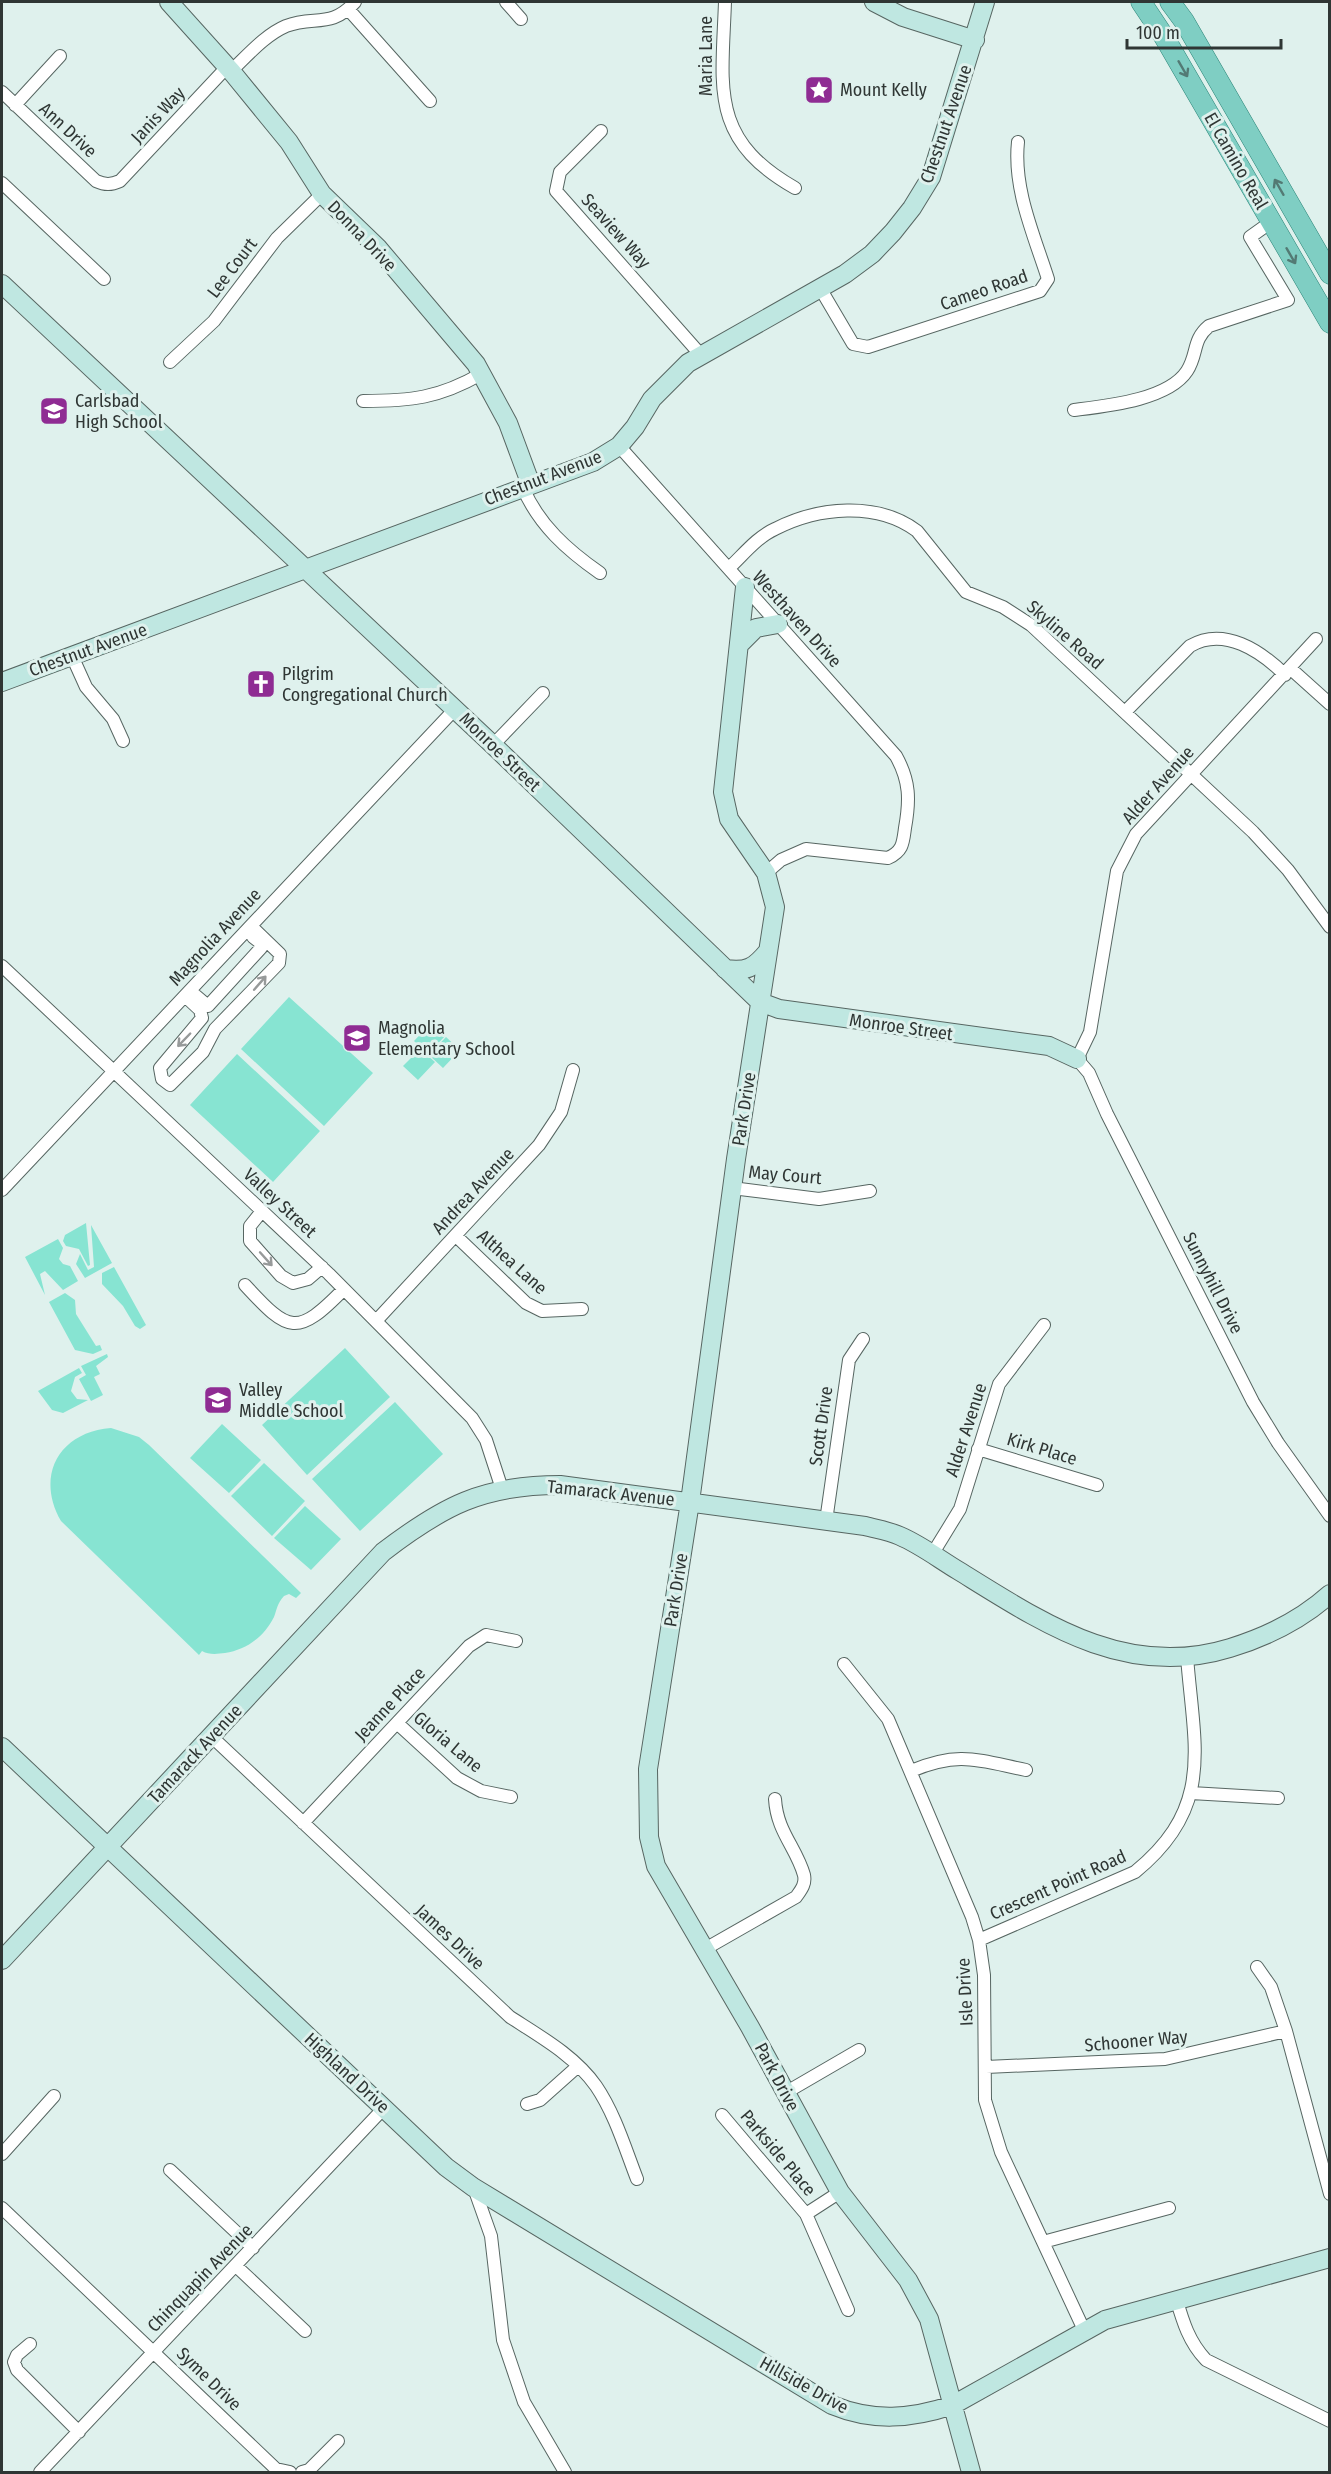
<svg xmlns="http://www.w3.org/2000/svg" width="1331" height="2474" viewBox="0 0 1331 2474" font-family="'Fira Sans Condensed',sans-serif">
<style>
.green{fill:#87e4d2}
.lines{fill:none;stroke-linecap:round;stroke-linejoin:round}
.street-casing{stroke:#576662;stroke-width:14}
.secondary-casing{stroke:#576662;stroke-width:20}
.primary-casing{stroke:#2b8477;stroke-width:21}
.street{stroke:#fff;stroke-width:12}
.secondary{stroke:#bfe7e1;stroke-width:18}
.primary{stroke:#7fcec3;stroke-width:20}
.oneway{stroke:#537a74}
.oneway2{stroke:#979a9a}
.labels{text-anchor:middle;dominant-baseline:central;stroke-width:6;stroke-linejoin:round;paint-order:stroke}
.street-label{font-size:18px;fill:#2f3634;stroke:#dff1ed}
.poi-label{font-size:18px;fill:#2f3634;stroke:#dff1ed;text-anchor:start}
</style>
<rect width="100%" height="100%" fill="#dff1ed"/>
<path class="green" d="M289 997 373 1073 324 1126 241 1049Z
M431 1023 445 1036 428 1054 414 1041Z
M446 1037 460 1050 443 1068 429 1055Z
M420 1049 435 1062 418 1080 403 1066Z
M237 1054 320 1131 273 1182 190 1105Z
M86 1223 90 1265 88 1266 79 1249 66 1246 63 1241 65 1235Z
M91 1225 112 1263 85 1278 76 1264 80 1254 88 1270 94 1267Z
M58 1239 63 1248 59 1259 63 1264 70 1266 78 1281 63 1290 45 1271 40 1274 45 1295 25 1257Z
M114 1267 146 1325 140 1329 135 1326 123 1306 102 1284V1273Z
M65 1293 75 1300 76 1314 96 1346 100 1345 102 1350 93 1354 75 1350 49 1302Z
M345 1348 390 1397 307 1475 262 1425Z
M107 1354 108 1357 96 1366 100 1374 94 1377 103 1395 91 1401 79 1379 86 1375 81 1366Z
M79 1368 82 1373 75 1377 71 1391 77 1399 88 1400 63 1413 52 1410 38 1391Z
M395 1402 443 1454 360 1531 312 1479Z
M222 1424 261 1460 229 1493 190 1458Z
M111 1428 139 1437 149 1445 301 1593 296 1598 289 1594 284 1596C277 1604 277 1609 274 1617 264 1637 246 1650 225 1653 217 1654 209 1655 202 1651L199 1655 61 1521C35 1476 59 1432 111 1428Z
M264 1463 305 1501 272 1536 231 1496Z
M305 1506 341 1539 311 1570 274 1538Z"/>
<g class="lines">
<g class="street-casing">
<path id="street" d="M506 2 521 19
M725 2C722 88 709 139 795 188
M348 9 430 101
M231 71C248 55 265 35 286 26 314 15 331 29 355 2
M2 92 96 181C105 185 111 185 120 181L227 67
M15 105 60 56
M601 131 560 172 556 191 700 354
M2 183 104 279
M820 288 853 344 868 347 1040 291 1048 279C1034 235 1013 189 1018 142
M170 362 214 321 277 238 322 194
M363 401C411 401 439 398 481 374
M1074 410C1106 406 1168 400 1187 371 1198 354 1192 340 1209 326L1288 300 1250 237 1271 222
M619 446 896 756C910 781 910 800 905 828 903 843 903 851 888 858L806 849 781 860 766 873
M523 488C539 525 567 550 600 573
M729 568C743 555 757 537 775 529 818 507 877 501 917 531L966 592 1003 607 1031 625 1253 832 1288 870 1330 927
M1316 639 1136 834 1117 871 1090 1032 1077 1059 1089 1073 1107 1114 1253 1402 1278 1443 1330 1516
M72 656 86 687 113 719 123 741
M1291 669 1330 704
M1125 712 1190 646C1224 626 1261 651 1285 675
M493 745 543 693
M2 966 329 1274 472 1418 486 1440 502 1489
M195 995 208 1006 261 948 263 945 253 937
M185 996 200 1010 202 1018 160 1068 162 1079 170 1085 203 1052 215 1029 279 963 280 954 251 926
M732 1188 819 1199 870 1191
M2 1190 455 709
M262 1211 250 1226V1241L281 1276 293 1283 308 1279 322 1267
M456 1236 526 1303 542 1311 582 1309
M245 1285C289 1333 297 1337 344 1289
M376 1321 539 1145 561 1112 573 1070
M978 1449 1097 1485
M826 1521 849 1360 863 1339
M933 1553 960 1509 999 1384 1044 1325
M844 1664 888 1719 972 1917 979 1940 984 1975 985 2100 1001 2152 1084 2330
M397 1723 457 1778 481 1791 511 1797
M211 1736 510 2017C541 2037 575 2056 596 2086 615 2114 625 2148 637 2179
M911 1771C959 1751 977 1760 1026 1770
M1191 1793 1278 1798
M303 1823 469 1646 486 1635 516 1641
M979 1940 1135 1872C1215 1807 1194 1747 1187 1657
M705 1949 796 1897C801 1890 806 1884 804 1875 796 1847 777 1832 775 1799
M1257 1967 1271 1987 1286 2031 1330 2194
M986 2067 1165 2059 1286 2031
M785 2093 859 2050
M527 2104 540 2100 577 2067
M722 2115 806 2214 848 2310
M2 2154 54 2096
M170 2170 253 2248
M474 2188 491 2236 503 2340 524 2402 565 2472
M2 2208 276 2469 290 2472
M806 2214 840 2192
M1043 2242 1169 2208
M236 2266 305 2331
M1176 2298C1183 2322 1189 2342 1206 2360L1330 2421
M30 2344 17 2355 14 2362 17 2370 79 2432
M40 2472 384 2108
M302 2472 309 2470 338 2441"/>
</g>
<g class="secondary-casing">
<path id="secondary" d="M169 2 231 71 289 142 322 194 378 248 476 364 508 423 531 485
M874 2 903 17 975 40
M2 284 493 745 760 1002 779 1009 1049 1046 1077 1059
M745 587 723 792 729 819 766 873 775 907 736 1159 690 1502 648 1769 649 1837 656 1866 750 2027 840 2192 908 2280 929 2319 971 2472
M740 644 756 628 778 624
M2 682 593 462 619 446 635 427 652 399 688 363 845 274 872 254 893 232 912 208 931 177 985 2
M725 969C747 972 754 968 768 951
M2 1747 446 2167 473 2187 832 2405C873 2422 911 2419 953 2405L1105 2320 1330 2258
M2 1960 383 1552C443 1506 483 1485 560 1485L865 1526C876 1529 889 1531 900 1536 921 1545 939 1559 959 1571 1043 1623 1126 1680 1230 1648 1266 1637 1301 1620 1330 1594"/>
</g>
<g class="primary-casing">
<path id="primary" d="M1141 2 1163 35 1330 323
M1170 2 1184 21 1330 274"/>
</g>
<use href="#street" class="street"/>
<use href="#secondary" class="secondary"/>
<use href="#primary" class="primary"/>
</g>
<defs><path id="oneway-shaft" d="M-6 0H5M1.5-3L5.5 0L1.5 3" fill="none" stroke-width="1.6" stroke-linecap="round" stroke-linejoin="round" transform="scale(1.5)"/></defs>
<g class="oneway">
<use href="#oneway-shaft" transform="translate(1183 69) rotate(60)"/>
<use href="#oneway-shaft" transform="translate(1279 187) rotate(-120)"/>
<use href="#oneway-shaft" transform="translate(1291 256) rotate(60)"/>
</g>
<g class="oneway2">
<use href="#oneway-shaft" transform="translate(260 983) rotate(-49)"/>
<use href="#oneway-shaft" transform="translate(184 1040) rotate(134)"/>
<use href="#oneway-shaft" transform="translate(266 1259) rotate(48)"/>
</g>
<defs>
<g id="sight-square" transform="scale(1.5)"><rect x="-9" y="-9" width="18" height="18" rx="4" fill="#8f2c93" stroke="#dff1ed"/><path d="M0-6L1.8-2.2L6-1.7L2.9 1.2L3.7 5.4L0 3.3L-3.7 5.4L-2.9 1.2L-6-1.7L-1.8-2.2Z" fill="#fff"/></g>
<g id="school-square" transform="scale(1.5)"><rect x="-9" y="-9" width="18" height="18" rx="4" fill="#8f2c93" stroke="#dff1ed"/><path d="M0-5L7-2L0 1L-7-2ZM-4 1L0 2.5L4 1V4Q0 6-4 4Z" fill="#fff"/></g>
<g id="church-square" transform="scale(1.5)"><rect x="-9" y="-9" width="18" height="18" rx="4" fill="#8f2c93" stroke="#dff1ed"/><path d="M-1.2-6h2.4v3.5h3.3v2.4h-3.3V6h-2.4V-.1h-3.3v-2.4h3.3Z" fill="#fff"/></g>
</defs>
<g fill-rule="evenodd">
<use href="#sight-square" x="819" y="90"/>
<use href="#school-square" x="54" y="411"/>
<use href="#church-square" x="261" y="684"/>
<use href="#school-square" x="357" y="1038"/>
<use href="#school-square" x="218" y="1400"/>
</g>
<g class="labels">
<g class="street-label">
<text transform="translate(706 56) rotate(-90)">Maria Lane</text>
<text transform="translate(158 115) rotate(-47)">Janis Way</text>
<text transform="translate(946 124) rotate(-71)">Chestnut Avenue</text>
<text transform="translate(68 130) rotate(43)">Ann Drive</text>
<text transform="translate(1236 161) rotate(60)">El Camino Real</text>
<text transform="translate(616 231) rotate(48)">Seaview Way</text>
<text transform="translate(362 236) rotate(46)">Donna Drive</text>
<text transform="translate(232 268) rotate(-53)">Lee Court</text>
<text transform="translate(984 290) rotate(-19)">Cameo Road</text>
<text transform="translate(543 478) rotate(-21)">Chestnut Avenue</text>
<text transform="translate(797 619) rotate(48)">Westhaven Drive</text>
<text transform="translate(1065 635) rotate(41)">Skyline Road</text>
<text transform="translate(88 650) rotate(-20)">Chestnut Avenue</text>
<text transform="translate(500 752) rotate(44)">Monroe Street</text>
<text transform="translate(1158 785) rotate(-48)">Alder Avenue</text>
<text transform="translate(215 937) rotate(-47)">Magnolia Avenue</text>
<text transform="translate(901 1027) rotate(8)">Monroe Street</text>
<text transform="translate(744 1109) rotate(-81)">Park Drive</text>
<text transform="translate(785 1175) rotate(5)">May Court</text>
<text transform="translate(473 1191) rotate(-47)">Andrea Avenue</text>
<text transform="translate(280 1203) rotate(43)">Valley Street</text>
<text transform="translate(512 1262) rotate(42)">Althea Lane</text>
<text transform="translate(1213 1283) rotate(63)">Sunnyhill Drive</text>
<text transform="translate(821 1426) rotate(-82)">Scott Drive</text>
<text transform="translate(966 1430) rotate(-72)">Alder Avenue</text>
<text transform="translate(1042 1449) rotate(17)">Kirk Place</text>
<text transform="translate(611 1493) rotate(6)">Tamarack Avenue</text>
<text transform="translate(676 1590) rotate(-81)">Park Drive</text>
<text transform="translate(390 1704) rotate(-47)">Jeanne Place</text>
<text transform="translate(448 1742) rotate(40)">Gloria Lane</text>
<text transform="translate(195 1754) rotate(-47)">Tamarack Avenue</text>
<text transform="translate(1058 1885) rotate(-24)">Crescent Point Road</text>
<text transform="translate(450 1937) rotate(43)">James Drive</text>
<text transform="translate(965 1992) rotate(-93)">Isle Drive</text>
<text transform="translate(1136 2041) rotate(-5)">Schooner Way</text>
<text transform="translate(347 2073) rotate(43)">Highland Drive</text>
<text transform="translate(777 2077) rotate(62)">Park Drive</text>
<text transform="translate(778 2153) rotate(50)">Parkside Place</text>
<text transform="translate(200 2278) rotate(-46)">Chinquapin Avenue</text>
<text transform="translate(209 2379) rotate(44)">Syme Drive</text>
<text transform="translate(804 2385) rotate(29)">Hillside Drive</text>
</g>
<g class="poi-label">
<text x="840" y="90">Mount Kelly</text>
<text x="75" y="401">Carlsbad<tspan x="75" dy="21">High School</tspan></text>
<text x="282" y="674">Pilgrim<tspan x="282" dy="21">Congregational Church</tspan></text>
<text x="378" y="1028">Magnolia<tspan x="378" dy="21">Elementary School</tspan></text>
<text x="239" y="1390">Valley<tspan x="239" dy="21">Middle School</tspan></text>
</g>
</g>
<rect width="1331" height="2474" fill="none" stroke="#2f3634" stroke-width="6"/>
<path d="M1127 39v9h154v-9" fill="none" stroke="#2f3634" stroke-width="3"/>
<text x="1136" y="39" font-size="18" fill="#2f3634" stroke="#dff1ed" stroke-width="4.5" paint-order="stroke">100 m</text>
</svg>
